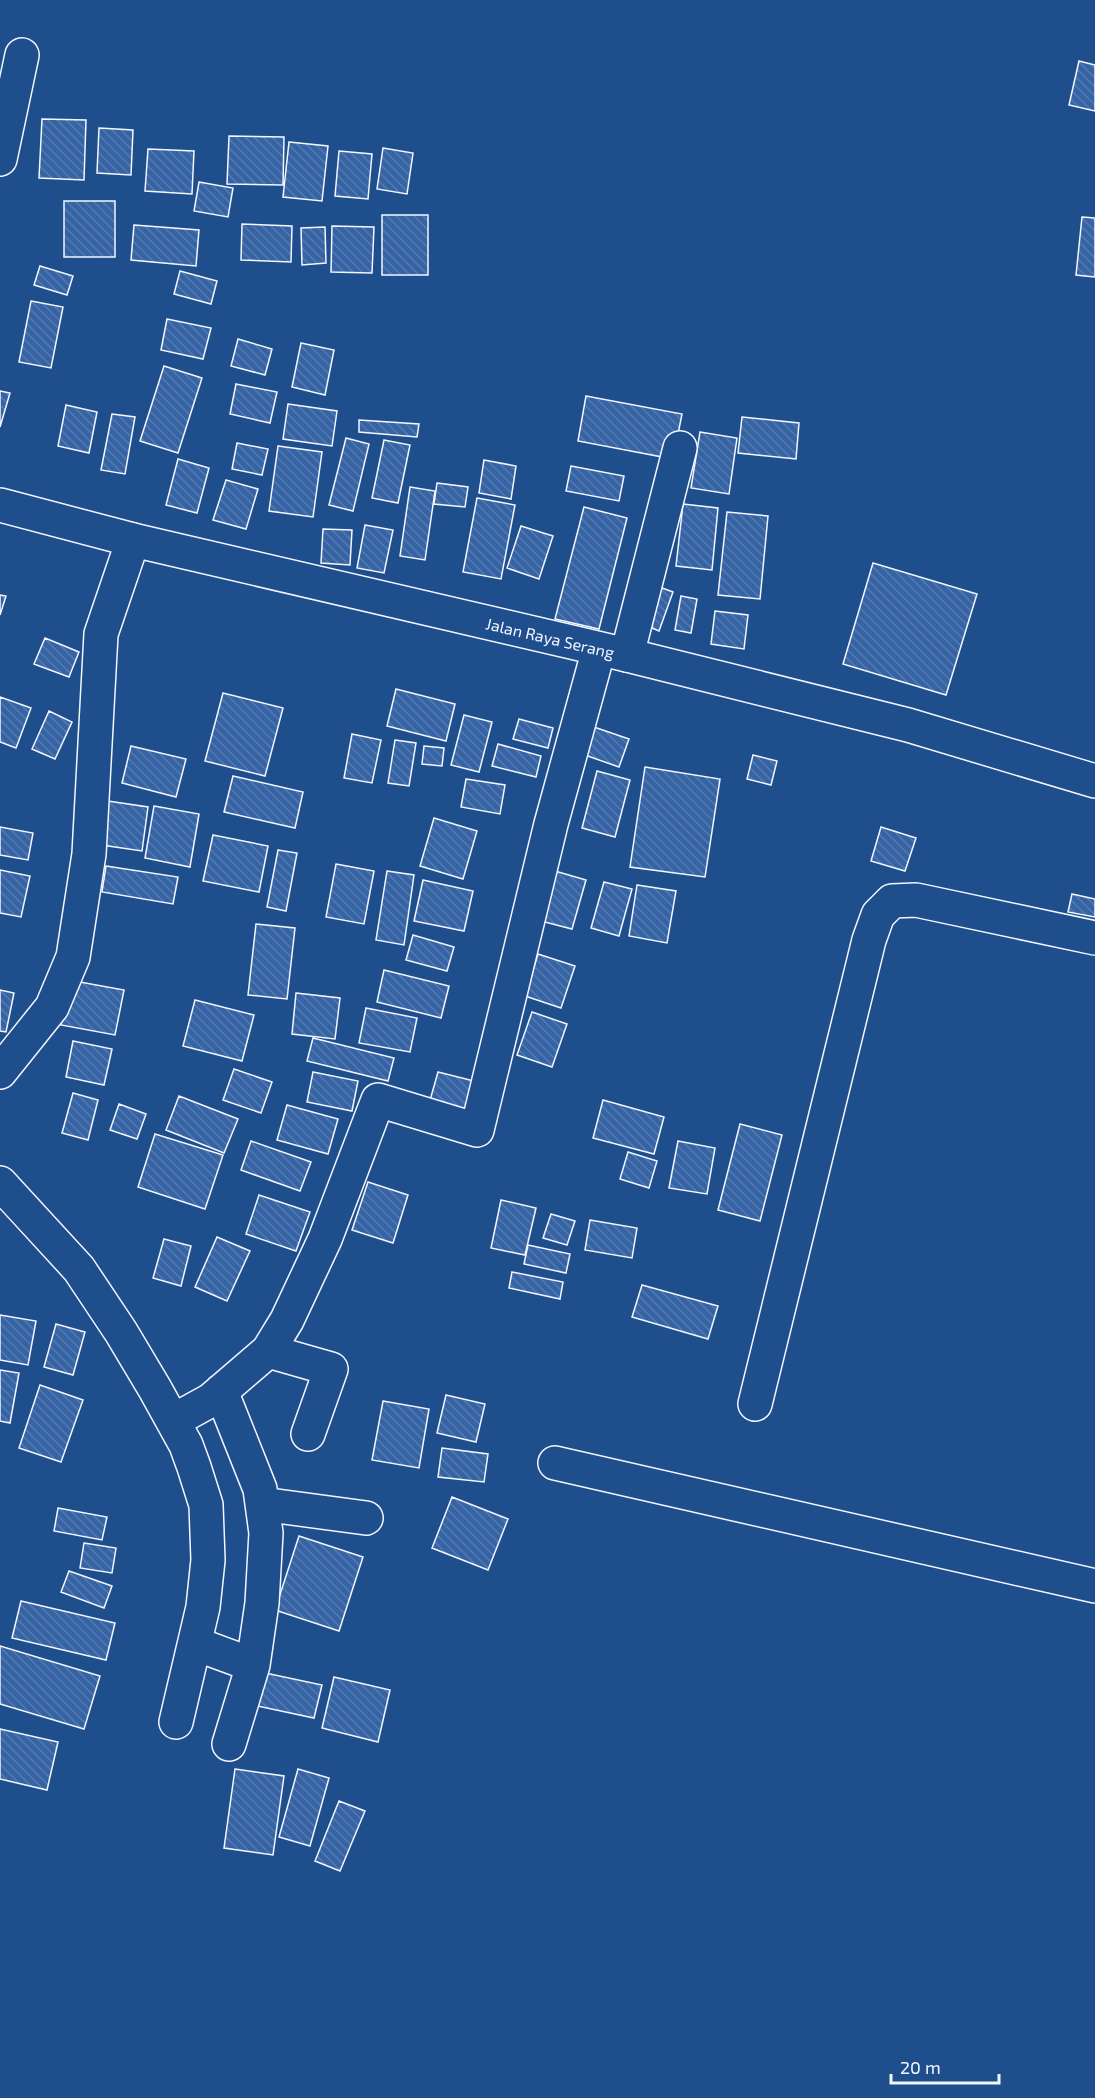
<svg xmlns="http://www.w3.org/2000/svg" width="1095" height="2098" viewBox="0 0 1095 2098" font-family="'Exo 2',sans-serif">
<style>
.building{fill:url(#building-back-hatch);stroke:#f2f6ff;stroke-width:1.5}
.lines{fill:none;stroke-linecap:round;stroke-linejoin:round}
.minor-casing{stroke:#f2f6ff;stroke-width:36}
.highway-casing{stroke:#f2f6ff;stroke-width:36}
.minor{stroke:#1f4e8c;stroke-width:33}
.highway{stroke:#1f4e8c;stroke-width:33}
.labels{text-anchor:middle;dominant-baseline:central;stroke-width:4.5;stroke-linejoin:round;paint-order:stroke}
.street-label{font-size:16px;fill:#f2f6ff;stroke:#1f4e8c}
</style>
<defs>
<pattern id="building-back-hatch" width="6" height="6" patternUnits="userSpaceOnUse" patternTransform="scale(1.5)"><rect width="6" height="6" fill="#3563a3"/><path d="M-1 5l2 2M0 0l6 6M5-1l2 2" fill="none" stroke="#537ab1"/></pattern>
</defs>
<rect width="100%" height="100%" fill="#1f4e8c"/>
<path class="building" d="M1079 61 1095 65V111L1069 105Z
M42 119 86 120 84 180 39 178Z
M99 128 133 130 131 175 97 173Z
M229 136 284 137 283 185 227 184Z
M289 142 328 146 322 201 283 197Z
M383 148 413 153 407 194 377 189Z
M148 149 194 151 192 194 145 191Z
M339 151 372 154 368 199 335 196Z
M199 182 233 188 228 217 194 211Z
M64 201H115V257H64Z
M382 215H428V275H382Z
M1082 217 1095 218V277L1076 275Z
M242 224 292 226 291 262 241 260Z
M134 225 199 230 196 266 131 260Z
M332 226 374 227 372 273 331 272Z
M325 227 326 263 302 265 301 228Z
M40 266 73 276 67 295 34 285Z
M180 271 217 281 211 304 174 294Z
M31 301 63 307 51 368 19 362Z
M167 319 211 328 203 359 161 350Z
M238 339 272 349 265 375 231 366Z
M301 343 334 350 325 395 292 387Z
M164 366 202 378 178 453 140 441Z
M236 384 277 392 270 423 230 414Z
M0 391 10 393 0 427Z
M586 396 682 414 673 459 578 441Z
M288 404 337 411 332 446 283 439Z
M66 405 97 412 89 453 58 446Z
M112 414 135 417 125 474 101 470Z
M742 417 799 423 796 459 738 453Z
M359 420 419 424 417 437 359 432Z
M700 432 737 438 729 494 691 488Z
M346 438 369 444 353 511 329 505Z
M384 440 410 445 398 503 372 498Z
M237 443 268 449 262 475 232 469Z
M278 446 322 452 313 517 269 511Z
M178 459 209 468 197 513 166 505Z
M484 460 516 466 511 499 479 493Z
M571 466 624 476 619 501 566 491Z
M226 480 258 489 246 529 213 520Z
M437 483 468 487 465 507 434 504Z
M410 487 435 491 425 560 400 556Z
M477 498 515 505 501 579 463 572Z
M683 504 718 508 712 570 676 566Z
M584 507 627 518 599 629 555 619Z
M727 512 768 516 760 599 718 595Z
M365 525 393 530 384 573 357 568Z
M521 526 553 536 539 579 507 568Z
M323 529 352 530 350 565 321 563Z
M873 563 977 594 946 695 843 664Z
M654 585 673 592 659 631 640 623Z
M0 595 6 596 0 615Z
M681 596 697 599 691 633 675 630Z
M715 611 748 615 744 649 711 644Z
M45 638 79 652 69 677 34 664Z
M396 689 455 704 446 741 387 726Z
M223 693 283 708 265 776 205 761Z
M0 697 31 708 16 748 0 742Z
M49 711 72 722 55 759 32 749Z
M464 715 492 722 479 772 451 765Z
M519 719 553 728 548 748 513 739Z
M591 726 629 739 619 767 582 754Z
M352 734 381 740 372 783 344 778Z
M395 740 416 743 409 786 388 783Z
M498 744 541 756 536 777 492 766Z
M131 746 186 759 176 797 122 783Z
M424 746 444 748 442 766 422 764Z
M753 755 777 761 771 785 747 779Z
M645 767 720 779 705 877 630 867Z
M597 771 630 780 615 837 582 828Z
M233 776 303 792 295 828 224 812Z
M466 779 505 785 500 814 461 807Z
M101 800 148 807 142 851 95 844Z
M154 806 199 814 190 867 145 858Z
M434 818 477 831 463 879 420 866Z
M0 827 33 833 28 860 0 855Z
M881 827 916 838 905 871 871 861Z
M213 835 268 846 259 892 203 881Z
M278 850 297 853 286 911 267 907Z
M336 864 374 871 364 924 326 917Z
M106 866 178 877 173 904 102 892Z
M0 870 30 876 21 917 0 913Z
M387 871 414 875 404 945 376 940Z
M555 871 586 880 572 929 541 921Z
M423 880 473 891 464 931 414 921Z
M604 882 632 889 619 936 591 928Z
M637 885 676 891 667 943 629 936Z
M1072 894 1095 899V917L1068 912Z
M256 924 295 928 287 999 248 995Z
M413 935 454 947 447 971 406 960Z
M538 954 575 966 561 1008 525 996Z
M384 970 449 986 441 1018 377 1002Z
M69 980 124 990 115 1035 61 1025Z
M0 990 14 993 6 1032 0 1031Z
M296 993 340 998 335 1039 292 1034Z
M195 1000 254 1015 242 1061 183 1046Z
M366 1008 417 1018 410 1052 359 1043Z
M532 1012 567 1024 552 1067 517 1055Z
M313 1038 394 1058 388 1081 307 1061Z
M73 1041 112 1049 104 1085 66 1077Z
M234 1069 272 1082 261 1113 223 1100Z
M313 1072 358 1081 352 1111 307 1102Z
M438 1072 486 1084 476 1124 427 1111Z
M73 1093 98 1100 88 1140 62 1133Z
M179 1096 238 1119 224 1153 166 1130Z
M603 1100 664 1117 654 1154 593 1138Z
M119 1104 146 1114 137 1139 110 1130Z
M287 1105 338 1119 328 1154 277 1140Z
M740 1124 782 1135 760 1221 718 1210Z
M155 1134 223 1155 205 1209 138 1187Z
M251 1141 311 1162 300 1191 241 1170Z
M678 1141 715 1148 707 1194 669 1188Z
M628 1152 657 1161 649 1188 620 1179Z
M368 1182 408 1195 393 1243 352 1230Z
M259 1195 310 1212 296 1251 246 1234Z
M501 1200 536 1208 525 1255 491 1248Z
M551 1214 575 1221 567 1245 543 1238Z
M590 1220 637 1228 632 1258 585 1250Z
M217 1237 250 1251 227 1301 195 1287Z
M164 1239 191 1246 181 1286 153 1278Z
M528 1245 570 1254 566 1273 524 1264Z
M512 1272 563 1282 560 1299 509 1288Z
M642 1285 718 1306 708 1339 632 1317Z
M0 1315 36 1321 28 1365 0 1360Z
M56 1324 85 1332 73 1375 44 1367Z
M0 1370 19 1373 10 1423 0 1421Z
M40 1385 83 1400 61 1462 19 1448Z
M446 1395 485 1404 476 1442 437 1433Z
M383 1401 429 1409 419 1468 372 1460Z
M442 1448 488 1454 484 1482 438 1477Z
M452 1497 508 1519 488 1570 432 1548Z
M58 1508 107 1517 102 1540 54 1531Z
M299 1536 363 1557 339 1631 275 1610Z
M84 1543 116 1548 112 1573 80 1568Z
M69 1571 112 1586 104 1608 61 1592Z
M21 1601 115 1623 106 1660 12 1638Z
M0 1646 100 1676 84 1729 0 1704Z
M256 1671 322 1685 314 1718 248 1704Z
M334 1677 390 1690 378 1742 322 1728Z
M0 1729 58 1742 47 1790 0 1779Z
M235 1769 284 1776 273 1855 224 1848Z
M298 1769 329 1778 310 1846 279 1837Z
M339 1801 365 1811 340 1871 315 1861Z"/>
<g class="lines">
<g class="minor-casing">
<path id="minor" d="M0 159 22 55
M627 655 680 448
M0 1072 52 1007 73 957 89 854 101 634 133 540
M0 1183 79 1269 121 1332 155 1389 186 1445 194 1467 206 1505 208 1560 203 1607 176 1722
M268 1351 331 1369 308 1434
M221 1391 260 1489 266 1533 262 1603 253 1665 229 1744
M755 1404 869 940 878 915 892 901 916 900 1095 938
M173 1421 211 1400 268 1351 287 1320 325 1239 378 1100 477 1130 551 824 599 649
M555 1463 1095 1586
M262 1504 366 1518
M196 1644 253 1665"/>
</g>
<g class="highway-casing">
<g id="highway">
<path id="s1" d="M0 505 133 540 627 655 908 725 1095 781"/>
</g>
</g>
<use href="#minor" class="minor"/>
<use href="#highway" class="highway"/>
</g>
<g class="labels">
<g class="street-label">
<text stroke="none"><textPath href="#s1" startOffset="566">Jalan Raya Serang</textPath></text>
</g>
</g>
<path d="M891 2074v9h108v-9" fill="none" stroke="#f2f6ff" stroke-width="3"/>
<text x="900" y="2074" font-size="18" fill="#f2f6ff" stroke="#1f4e8c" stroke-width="4.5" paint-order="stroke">20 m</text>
</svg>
